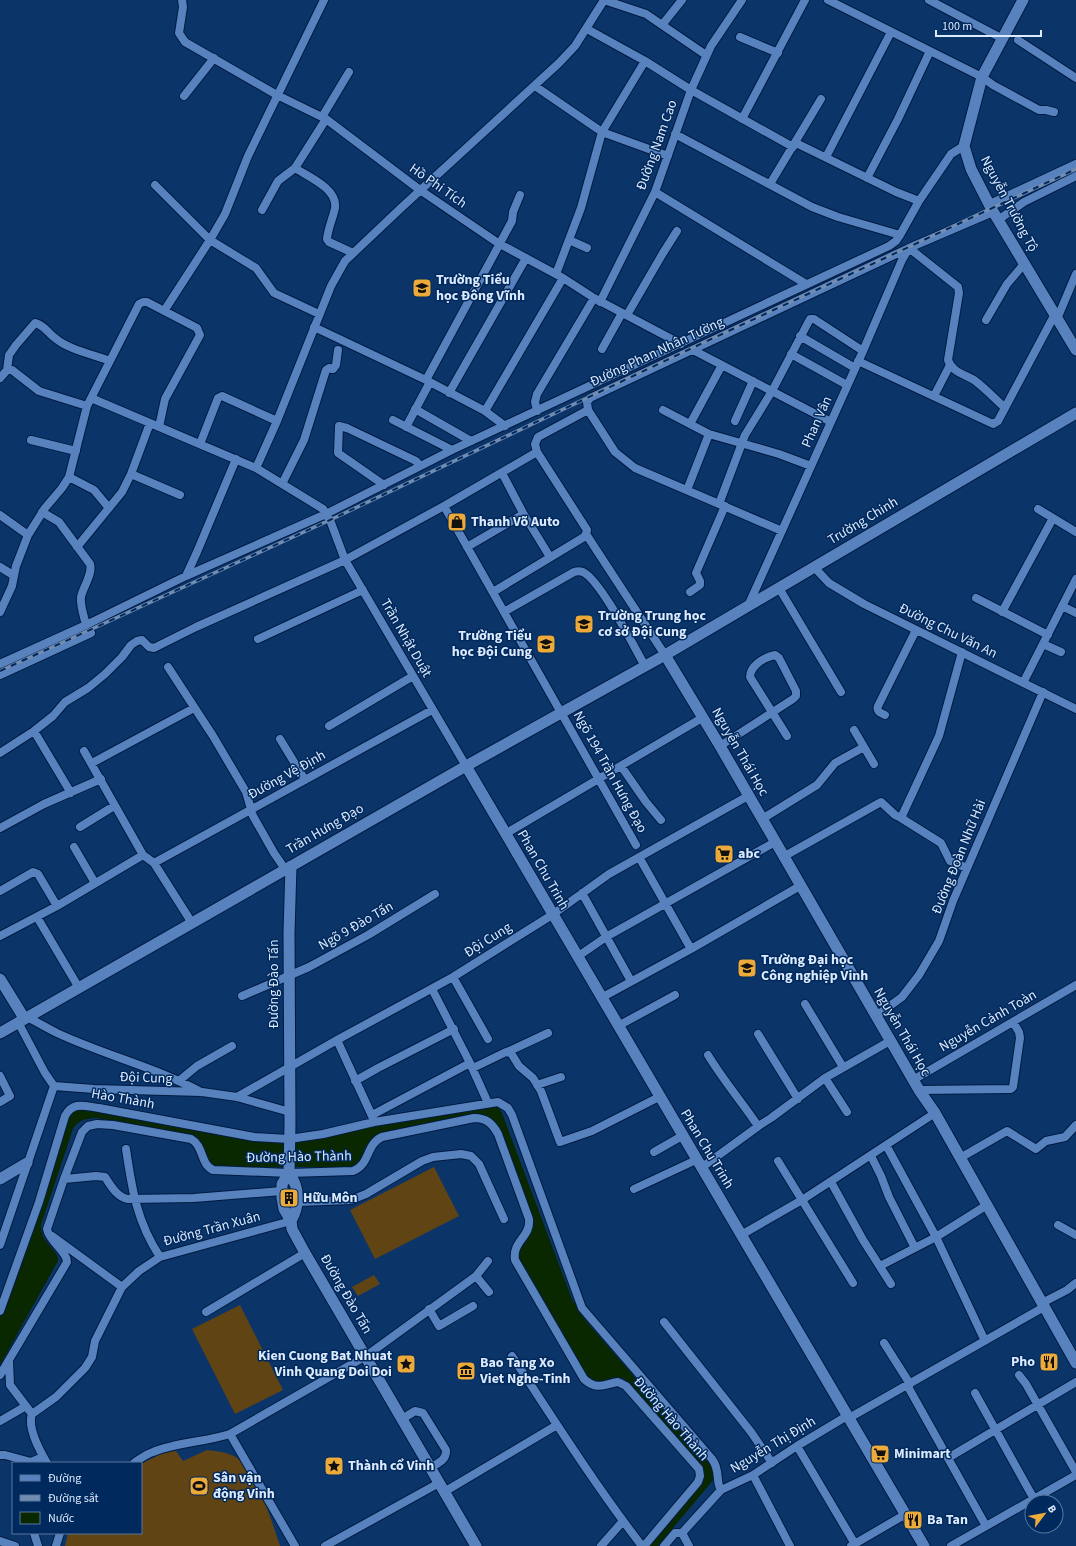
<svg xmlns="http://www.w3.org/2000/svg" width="1076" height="1546" viewBox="0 0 1076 1546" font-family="'Source Sans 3',sans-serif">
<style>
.pitch{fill:#614414}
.water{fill:#0a2800}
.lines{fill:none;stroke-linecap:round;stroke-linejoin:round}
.street-casing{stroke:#001b42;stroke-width:10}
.secondary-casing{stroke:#001b42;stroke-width:13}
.street{stroke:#5782bd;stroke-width:8}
.secondary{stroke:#5782bd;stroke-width:11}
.rail-casing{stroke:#718cb1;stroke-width:3.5}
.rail{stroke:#00295d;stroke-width:2;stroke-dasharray:6;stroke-linecap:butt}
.labels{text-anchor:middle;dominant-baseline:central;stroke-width:3;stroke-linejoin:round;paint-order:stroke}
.street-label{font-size:14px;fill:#dceafd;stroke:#00295d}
.poi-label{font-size:14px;font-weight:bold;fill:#dceafd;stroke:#00295d;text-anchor:start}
</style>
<rect width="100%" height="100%" fill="#0b3469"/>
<path class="pitch" d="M434 1167 459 1216 375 1259 350 1210Z
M374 1275 380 1284 358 1296 352 1287Z
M240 1305 283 1390 235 1414 192 1329Z
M207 1450C215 1451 226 1452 234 1456 256 1468 272 1522 280 1546H65L68 1533H141V1464L165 1452 176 1451 183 1461Z"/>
<path class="water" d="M494 1105 499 1108 502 1113 572 1299 586 1321 714 1469V1479L658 1546H649L701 1483V1466L623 1378C609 1377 596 1388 586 1374L517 1255C521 1241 532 1236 532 1222L498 1126C491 1115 481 1114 468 1115L380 1133C375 1137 370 1140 367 1144 361 1154 365 1162 350 1167H218L211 1165C204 1154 205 1142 191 1136L97 1118C86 1119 79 1119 73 1129L41 1225C41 1246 59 1248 58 1261L0 1365V1315L68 1118 71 1112 82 1107 295 1143 374 1125Z"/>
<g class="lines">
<g class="street-casing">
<path id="street" d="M182 0 183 7 179 33 185 42 277 95 326 119 420 190 498 243 563 278 594 298 681 344
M604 0 646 14 706 55
M828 0 982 77 993 85 1039 110H1046L1054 112
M929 0 1003 39
M662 25 682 0
M587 29 645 61 691 90 793 147
M740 37 778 53
M1018 40 1076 78
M535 86 602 132 668 156
M184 96 214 58
M322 117 349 72
M742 119 805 0
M675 134 812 207 838 217 900 235
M796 143 896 192 919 201
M826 157 891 32
M295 168C309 177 338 189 335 208 333 218 328 228 327 239L329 242 353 253
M867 178 898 119 930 51
M770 184 821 99
M155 185 210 240 256 268 274 293 319 314
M655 192 806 284
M990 204 1076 164
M262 210 278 181 295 168 326 119
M998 220 1024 202 1076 176
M569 240 587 248
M556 274 581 208 602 132 645 61
M600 302 655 192 691 90 711 46 742 0
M164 311 210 240 225 214 248 156 324 0
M627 315 663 253 677 231
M1057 319 1076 274
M986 320 1007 284 1024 264
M314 327 426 380 485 411 563 278
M800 336 855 368
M602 349 622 313
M693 350 831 422
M791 354 847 385
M858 361 993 424 998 421 1055 314
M7 370 9 355 16 345 35 323C43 324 48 333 55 338 69 350 92 354 110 361
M0 378 7 370H12L39 391 87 406
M426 380 512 221 513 212 520 195
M449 393 526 258
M934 396 950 365
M91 398 256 468 323 509 330 520 345 560 466 766
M415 409 471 441
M588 410 615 452 635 468 782 531
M663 410 709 434 779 454 811 466
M485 411 505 426
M537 411 535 402 537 394 594 298
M393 420 452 450
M735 421 753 381
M690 424 722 365
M406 427 430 382
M31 440 76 451
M200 444 218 398 222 396 277 421
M256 468 277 421 331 286 345 261 401 208 559 63 575 46 604 0
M131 474 180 495
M69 477 94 490 109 508
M282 484 304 440 326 370 329 368 333 369 336 365 338 350
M384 485 338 453 339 426 347 428 416 461 420 466
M687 490 709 434
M719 504 745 435 772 391 810 319H814L863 351
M444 506 636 845
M1038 509 1076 532
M42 512 59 522 90 564C93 574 83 587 81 597 80 606 84 616 86 625
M523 513 550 557
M0 515 28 535
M586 534 665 655
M77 547 122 492 131 474 150 423
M467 547 520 516 523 513 502 473
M0 567 13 575
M814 567 829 583 864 604 1076 709
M186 576 197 552 236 459
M779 588 841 692
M493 592 584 537 586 534 587 530 537 452
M690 592 700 585V581L696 573 725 506
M976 598 1048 635
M748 606 863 351 902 260 909 248 958 287 959 293 948 360C952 372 964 374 974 380 985 388 995 399 1005 408
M1062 606 1076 613
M0 612 12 586 16 566 28 535 45 508 62 488 69 477 87 406 139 304 143 302H147L197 328 200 335 165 399 159 427
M504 612 574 572C577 571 580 571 583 572 601 581 634 647 645 666
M1002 612 1053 518
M258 639 363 590
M1043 644 1061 652
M0 664 86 625 186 576 326 514 452 450 889 246 896 241 900 235 919 201 951 154 964 146
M168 667 213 736 246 792 253 816 274 853 285 869
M0 675 91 633
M1023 683 1076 579
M885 715C881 713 876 712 878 706L916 630
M329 726 413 676
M854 730 874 764
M34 731 71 793
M280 739 305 780
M720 746 793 699 796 696V691L779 658 775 655C764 657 750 666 750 677L787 736
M84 751 143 855 154 863 192 923
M0 753 34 731 53 716 65 702 88 688 105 674 122 657 131 645 137 641 142 640 149 647 154 648 196 627 345 560 444 506 537 452 535 444 538 437 588 410 587 402 590 398 909 248 993 212
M92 763 194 708
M621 766 646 802 661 820
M901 818 939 736 962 652
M762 819 817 785 835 763 864 747
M80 827 114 806
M0 828 44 804 101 779
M505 834 702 718
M74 847 95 883
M639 857 691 949
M783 857 881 802 895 815 901 818 941 843 950 861 967 868
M154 863 432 710
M0 891 33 872 38 874 57 906
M582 893 631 981
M37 917 79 988
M0 936 57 906 143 855
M577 957 606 937 775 842
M453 977 488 1039
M432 989 470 1063 488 1103
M242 996 309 967 368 935 435 894
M601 998 691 949 800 886
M805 1004 843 1067
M876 1016 902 997 919 975 939 941 953 901 1043 692
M27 1017C37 1022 47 1028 57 1033 104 1055 155 1067 201 1092
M18 1022 45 1073 54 1086
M618 1026 675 995
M758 1034 798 1099
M337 1040 372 1116
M507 1052 548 1033
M708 1055C723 1080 742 1102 758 1126
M473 1068 506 1052 511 1053 519 1066 533 1078 541 1091 560 1142 592 1131 659 1097
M0 1076 10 1096 0 1102
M825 1078 847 1112
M180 1080 197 1066 232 1046
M913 1080 1076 985
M355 1081 378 1068 454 1029
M537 1085 561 1077
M54 1086 94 1089 202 1092 237 1097 290 1112
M919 1090 1011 1089 1013 1087 1020 1038 1019 1032 1013 1022
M237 1097 337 1040 453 977 552 915 609 874 748 796
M374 1122 372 1116 374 1114 470 1063
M886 1145 936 1237 985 1341
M126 1149C132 1190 137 1222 160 1257
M654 1152 682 1136
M871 1156 881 1176 889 1197 915 1248
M960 1158 1007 1131 1036 1149 1046 1141 1065 1137 1076 1125
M778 1161 853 1283
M701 1168 760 1125 771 1118 825 1078 890 1041
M64 1179 96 1176 105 1177C111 1186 117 1197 128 1199L194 1198 282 1191
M831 1182 863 1240 891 1284
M634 1189 696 1160
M298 1202 351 1200 366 1194 422 1161 433 1157 461 1154 471 1156 479 1164 504 1219
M1058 1225 1076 1235
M741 1235 802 1200 935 1113
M52 1236 122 1287
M0 1245 54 1086
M880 1266 936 1237 987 1205
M476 1276 489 1292
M1042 1303 1067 1290 1076 1283
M429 1309 439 1326 473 1306
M0 1311 39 1202 65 1116C73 1101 84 1106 99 1108L254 1137 289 1139 323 1134 374 1122 498 1102 508 1108 512 1115 582 1308 712 1459C721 1471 715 1481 721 1490
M206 1312 305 1253
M664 1322 751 1432 772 1463
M884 1343 910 1384
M512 1356C554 1420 595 1485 642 1546
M9 1361 10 1385 32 1414
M0 1375 67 1262C67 1251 49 1242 47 1229L64 1179 82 1132 88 1126 97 1124 113 1125 191 1139C204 1146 200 1164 213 1170L289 1173 353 1171C370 1165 366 1144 382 1137L474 1118C486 1118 492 1123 498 1134L529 1219C531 1237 512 1241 515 1260L584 1379C597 1391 604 1384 618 1382L626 1386 699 1469 700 1476 698 1482 644 1546
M1019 1375 1026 1384 1076 1472
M907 1385 986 1526
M975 1393 1034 1499
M849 1418 1044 1307
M402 1419 415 1411 423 1413 446 1450C447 1460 438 1463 430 1468
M0 1421 26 1406
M230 1434 295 1546
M797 1446 855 1544
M0 1455H5L31 1462 43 1457
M948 1458 1076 1382
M47 1463C40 1451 27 1428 32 1414L56 1397 85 1368 92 1357 95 1341 122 1287 139 1271 160 1257 291 1221
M134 1463C140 1459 146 1454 153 1452 177 1442 205 1442 230 1434L366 1356 476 1276 488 1261
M753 1475 790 1546
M444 1492 557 1425
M34 1533 38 1546
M682 1533 689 1546
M0 1541 15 1546
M56 1546 60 1533
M325 1546 439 1483
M601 1546 623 1521
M664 1546 675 1533H682L721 1490 753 1475 797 1446 847 1416
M851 1546 906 1514
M951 1546 1076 1475"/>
</g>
<g class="secondary-casing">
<path id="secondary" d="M1023 0 982 77 964 146 971 169 991 208 1076 350
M665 655 720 746 919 1090 935 1113 1076 1363
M466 766 924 1546
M291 866 289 933 290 1124 289 1173 282 1184V1198L284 1209 291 1221 292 1229 305 1253 476 1546
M0 979 24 1018
M0 1033 466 766 665 655 1076 413
M289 1173C300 1188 300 1205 291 1221
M0 1179 27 1163"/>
</g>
<use href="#street" class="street"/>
<use href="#secondary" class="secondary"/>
<g class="rail-casing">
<path id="rail" d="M0 671 330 520 690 349 1076 169"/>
</g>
<use href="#rail" class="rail"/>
</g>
<defs>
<g id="school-square" transform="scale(1)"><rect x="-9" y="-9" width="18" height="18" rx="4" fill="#ebaa39" stroke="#00295d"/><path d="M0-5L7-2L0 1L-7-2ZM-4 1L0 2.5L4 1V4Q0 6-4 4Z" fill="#111"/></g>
<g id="shop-square" transform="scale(1)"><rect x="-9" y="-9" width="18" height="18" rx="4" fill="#ebaa39" stroke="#00295d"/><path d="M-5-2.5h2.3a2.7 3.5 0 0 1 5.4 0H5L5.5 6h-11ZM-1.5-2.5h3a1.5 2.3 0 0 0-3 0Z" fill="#111"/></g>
<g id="supermarket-square" transform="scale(1)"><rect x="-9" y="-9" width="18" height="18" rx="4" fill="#ebaa39" stroke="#00295d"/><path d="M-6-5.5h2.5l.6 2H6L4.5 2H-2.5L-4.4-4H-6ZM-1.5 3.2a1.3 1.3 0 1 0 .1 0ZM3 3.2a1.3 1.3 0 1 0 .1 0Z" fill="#111"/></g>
<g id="university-square" transform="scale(1)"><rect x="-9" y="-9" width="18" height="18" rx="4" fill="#ebaa39" stroke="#00295d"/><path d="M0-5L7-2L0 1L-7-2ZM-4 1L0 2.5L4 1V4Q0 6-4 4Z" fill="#111"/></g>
<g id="building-square" transform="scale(1)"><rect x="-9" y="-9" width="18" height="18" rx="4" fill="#ebaa39" stroke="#00295d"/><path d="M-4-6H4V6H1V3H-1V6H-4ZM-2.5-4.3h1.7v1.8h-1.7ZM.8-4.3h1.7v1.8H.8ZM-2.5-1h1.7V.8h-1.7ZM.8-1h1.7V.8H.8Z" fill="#111"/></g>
<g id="restaurant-square" transform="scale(1)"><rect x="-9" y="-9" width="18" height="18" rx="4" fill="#ebaa39" stroke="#00295d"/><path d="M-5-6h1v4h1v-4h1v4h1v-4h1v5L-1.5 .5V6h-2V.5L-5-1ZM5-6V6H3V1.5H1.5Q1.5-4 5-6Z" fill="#111"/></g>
<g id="sight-square" transform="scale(1)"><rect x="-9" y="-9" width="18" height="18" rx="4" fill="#ebaa39" stroke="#00295d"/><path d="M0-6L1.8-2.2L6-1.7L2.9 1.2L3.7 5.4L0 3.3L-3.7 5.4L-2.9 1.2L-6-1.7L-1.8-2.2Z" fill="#111"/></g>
<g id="museum-square" transform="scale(1)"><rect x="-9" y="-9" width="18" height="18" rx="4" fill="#ebaa39" stroke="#00295d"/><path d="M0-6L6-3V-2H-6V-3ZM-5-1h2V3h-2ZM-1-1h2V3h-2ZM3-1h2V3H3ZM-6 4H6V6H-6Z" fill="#111"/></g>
<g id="stadium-square" transform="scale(1)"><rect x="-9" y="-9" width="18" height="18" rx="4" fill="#ebaa39" stroke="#00295d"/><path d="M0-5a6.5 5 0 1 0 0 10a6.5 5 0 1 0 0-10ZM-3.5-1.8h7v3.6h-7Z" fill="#111"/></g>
</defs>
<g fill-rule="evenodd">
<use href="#school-square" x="422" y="288"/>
<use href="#shop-square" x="457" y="522"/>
<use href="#school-square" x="584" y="624"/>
<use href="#school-square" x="546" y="644"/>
<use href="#supermarket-square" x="724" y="854"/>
<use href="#university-square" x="747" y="968"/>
<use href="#building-square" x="289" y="1198"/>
<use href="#restaurant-square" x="1049" y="1362"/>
<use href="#sight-square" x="406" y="1364"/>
<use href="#museum-square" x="466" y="1371"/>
<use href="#supermarket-square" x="880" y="1454"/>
<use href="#sight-square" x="334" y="1466"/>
<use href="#stadium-square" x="199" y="1486"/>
<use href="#restaurant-square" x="913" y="1520"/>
</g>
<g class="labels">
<g class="street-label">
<text transform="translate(657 145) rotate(-70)">Đường Nam Cao</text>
<text transform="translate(438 186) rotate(35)">Hồ Phi Tích</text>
<text transform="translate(1009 204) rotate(62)">Nguyễn Trường Tộ</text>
<text transform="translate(657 352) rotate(-25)">Đường Phan Nhân Tường</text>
<text transform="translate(817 422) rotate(-66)">Phan Vân</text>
<text transform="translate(863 521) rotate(-31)">Trường Chinh</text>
<text transform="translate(948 631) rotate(26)">Đường Chu Văn An</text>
<text transform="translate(406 638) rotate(60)">Trần Nhật Duật</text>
<text transform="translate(740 752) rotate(60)">Nguyễn Thái Học</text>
<text transform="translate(610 772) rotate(61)">Ngõ 194 Trần Hưng Đạo</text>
<text transform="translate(287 775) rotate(-29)">Đường Vệ Định</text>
<text transform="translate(325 829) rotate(-30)">Trần Hưng Đạo</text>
<text transform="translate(959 857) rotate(-68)">Đường Đoàn Nhữ Hài</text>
<text transform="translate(543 870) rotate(60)">Phan Chu Trinh</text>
<text transform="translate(356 926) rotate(-30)">Ngõ 9 Đào Tấn</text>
<text transform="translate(488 940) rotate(-32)">Đội Cung</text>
<text transform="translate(274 984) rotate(-90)">Đường Đào Tấn</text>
<text transform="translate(988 1021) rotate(-30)">Nguyễn Cảnh Toàn</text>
<text transform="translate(902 1032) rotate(60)">Nguyễn Thái Học</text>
<text transform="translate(146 1078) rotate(2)">Đội Cung</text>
<text transform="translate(123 1099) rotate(10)">Hào Thành</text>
<text transform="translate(707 1149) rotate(59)">Phan Chu Trinh</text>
<text transform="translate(299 1157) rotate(-1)">Đường Hào Thành</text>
<text transform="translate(212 1229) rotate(-15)">Đường Trần Xuân</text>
<text transform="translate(346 1294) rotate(60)">Đường Đào Tấn</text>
<text transform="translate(671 1419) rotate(49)">Đường Hào Thành</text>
<text transform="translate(773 1445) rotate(-31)">Nguyễn Thị Định</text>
</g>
<g class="poi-label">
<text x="436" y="280">Trường Tiểu<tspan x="436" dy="16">học Đông Vĩnh</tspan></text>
<text x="471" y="522">Thanh Võ Auto</text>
<text x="598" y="616">Trường Trung học<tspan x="598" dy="16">cơ sở Đội Cung</tspan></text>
<text x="532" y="636" text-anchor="end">Trường Tiểu<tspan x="532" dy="16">học Đội Cung</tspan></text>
<text x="738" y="854">abc</text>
<text x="761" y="960">Trường Đại học<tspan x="761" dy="16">Công nghiệp Vinh</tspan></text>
<text x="303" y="1198">Hữu Môn</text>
<text x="392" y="1356" text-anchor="end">Kien Cuong Bat Nhuat<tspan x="392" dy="16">Vinh Quang Doi Doi</tspan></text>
<text x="1035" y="1362" text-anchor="end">Pho</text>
<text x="480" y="1363">Bao Tang Xo<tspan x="480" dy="16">Viet Nghe-Tinh</tspan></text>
<text x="894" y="1454">Minimart</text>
<text x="348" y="1466">Thành cổ Vinh</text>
<text x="213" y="1478">Sân vận<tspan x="213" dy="16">động Vinh</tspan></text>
<text x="927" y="1520">Ba Tan</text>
</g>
</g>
<rect x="12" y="1462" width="130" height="72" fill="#00295d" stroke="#58769d"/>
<rect x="20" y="1475" width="20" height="6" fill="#5782bd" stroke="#58769d"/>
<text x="48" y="1482" font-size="12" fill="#dceafd">Đường</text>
<rect x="20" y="1495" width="20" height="6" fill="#718cb1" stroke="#58769d"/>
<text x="48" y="1502" font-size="12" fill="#dceafd">Đường sắt</text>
<rect x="20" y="1512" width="20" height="12" fill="#0a2800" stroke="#58769d"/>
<text x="48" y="1522" font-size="12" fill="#dceafd">Nước</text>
<g transform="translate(1044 1514) rotate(58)"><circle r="19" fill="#00295d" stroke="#58769d"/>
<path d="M0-3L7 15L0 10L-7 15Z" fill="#ebaa39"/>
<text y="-6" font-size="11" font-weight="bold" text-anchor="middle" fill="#dceafd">B</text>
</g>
<path d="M936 30v6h105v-6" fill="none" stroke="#dceafd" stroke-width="2"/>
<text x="942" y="30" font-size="12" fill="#dceafd" stroke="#00295d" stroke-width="3" paint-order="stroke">100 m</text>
</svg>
